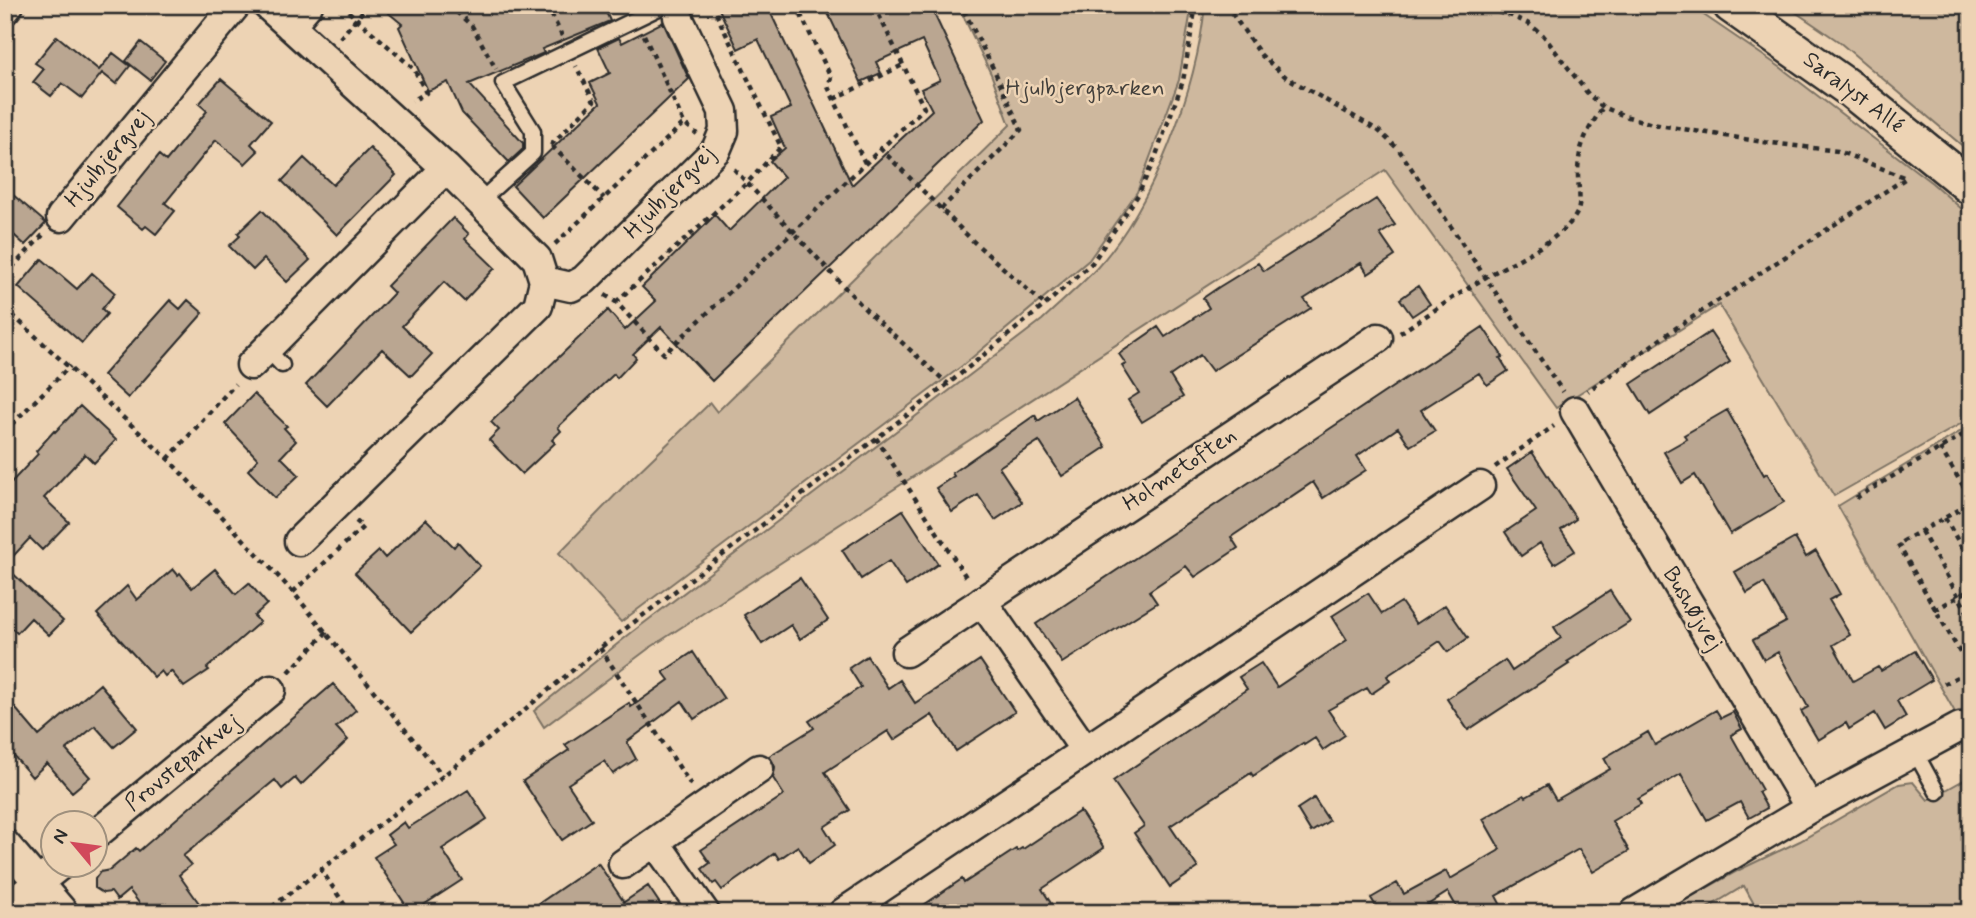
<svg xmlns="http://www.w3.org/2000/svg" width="1976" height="918" viewBox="0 0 1976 918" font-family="Mynerve,sans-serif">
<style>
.green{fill:#ceb89e;stroke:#7c7264;stroke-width:2}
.building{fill:#baa691;stroke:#2b2b2b;stroke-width:2}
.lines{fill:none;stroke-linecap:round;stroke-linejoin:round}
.service-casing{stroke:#2b2b2b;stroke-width:19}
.minor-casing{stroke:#2b2b2b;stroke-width:33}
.tertiary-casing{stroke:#2b2b2b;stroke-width:40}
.path{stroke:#2b2b2b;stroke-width:4.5;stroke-dasharray:5 5;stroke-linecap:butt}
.service{stroke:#edd3b4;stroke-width:14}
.minor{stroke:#edd3b4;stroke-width:28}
.tertiary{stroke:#edd3b4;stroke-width:35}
.labels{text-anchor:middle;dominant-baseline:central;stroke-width:5;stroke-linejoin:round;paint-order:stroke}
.park-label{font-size:23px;fill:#43403c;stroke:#edd3b4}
.street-label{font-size:23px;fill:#2b2b2b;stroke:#edd3b4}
</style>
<rect width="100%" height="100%" fill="#edd3b4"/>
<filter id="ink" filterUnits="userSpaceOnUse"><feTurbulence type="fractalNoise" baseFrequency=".0143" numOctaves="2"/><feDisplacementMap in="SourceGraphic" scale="14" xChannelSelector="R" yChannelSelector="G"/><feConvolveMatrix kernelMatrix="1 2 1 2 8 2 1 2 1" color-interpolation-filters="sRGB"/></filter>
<g filter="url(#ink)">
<path class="green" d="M958 5H1192L1179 80 1137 192 1089 260 962 366 621 622 559 553 629 481 710 403 717 412 1010 125 991 74Z
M1205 5H1689L1780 67 1932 183 1971 217V418L1834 496 1719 305 1556 408 1385 170 648 649 544 727 534 711 631 633 1042 320C1060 303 1079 287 1096 269 1153 207 1197 88 1205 5Z
M1785 5H1971V153L1838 41Z
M1971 425V706L1956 714 1838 506Z
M1971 776V913H1759L1744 886 1699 913H1661L1737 871 1800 841 1899 784 1913 782 1928 800Z"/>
<path class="building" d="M379 5H603L610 21 542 49 544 53 469 84 523 143V149L509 162 462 113 448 82 428 91 399 27 402 24Z
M717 5H767L852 185 932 110 921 89 940 80 922 41 876 62 881 73 861 82 824 5H930L984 120 712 381 661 327 633 354 636 358 617 378 614 374 558 427 561 431 552 440 555 443 522 474 489 440 499 430 491 422 608 310 625 330 656 301 642 287 700 230 715 215 729 231 784 177 770 161 785 148 771 117 791 108 758 39 738 49Z
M663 22 689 79 543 218 513 186 600 103 590 83 610 73 598 48 619 38 622 43Z
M57 36 99 70 113 53 130 66 116 84 102 73 82 98 62 83 51 96 33 82 44 69 35 63Z
M141 42 165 61 150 80 126 61Z
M221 79 271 121 251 144 258 151 245 164 216 140 165 203 175 211 156 234 146 226 143 229 117 207 159 155 166 161 207 111 199 104Z
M370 148 396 175 337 235 282 181 304 158 333 185Z
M5 188 46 223 25 245 5 227Z
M1376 199 1395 225 1380 234 1395 256 1368 274 1361 263 1304 299 1311 308 1212 371 1200 355 1170 376 1183 397 1142 422 1128 400 1139 393 1122 366 1126 364 1119 354 1158 327 1165 337 1209 308 1203 298 1219 287 1258 263 1264 271Z
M262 210 310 260 287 282 264 259 253 270 229 246 240 236 238 233Z
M453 218 469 234 465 239 495 268 464 301 444 282 402 326 432 354 411 376 382 349 327 406 306 385 394 293 387 286Z
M42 259 77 289 92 273 115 293 102 309 107 314 82 343 18 287Z
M1418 286 1430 304 1412 316 1400 299Z
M170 300 180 309 188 300 203 313 128 398 103 375Z
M1483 327 1503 357 1500 358 1508 371 1487 385 1479 373 1421 410 1435 431 1410 446 1398 428 1357 456 1366 470 1323 498 1313 482 1231 537 1238 548 1195 577 1186 566 1149 591 1157 603 1062 663 1036 624Z
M1710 332 1730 362 1650 415 1631 384Z
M254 394 287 426 284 428 296 441 281 457 299 475 275 498 248 470 258 459 225 424Z
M1074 397 1106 447 1062 476 1039 441 999 467 1022 502 995 520 978 495 952 512 936 488 954 476 952 473 1035 415 1038 421Z
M80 406 116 440 94 463 85 454 44 498 69 522 42 550 30 538 5 565V489L38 454 36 451 54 431 55 432Z
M1727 410 1764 475 1767 473 1784 502 1730 534 1695 475 1682 483 1664 452 1687 439 1684 435Z
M1532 452 1576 519 1561 530 1575 551 1554 564 1540 543 1521 556 1505 532 1536 511 1507 469Z
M903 510 938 564 906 586 889 561 861 579 842 550Z
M426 519 454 547 458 542 480 566 411 632 355 573 379 551 385 558Z
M1795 538 1806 557 1816 551 1840 594 1829 600 1850 635 1833 645 1853 681 1878 667 1881 671 1915 651 1932 680 1897 701 1906 717 1885 730 1875 713 1849 729 1846 723 1818 740 1801 711 1808 707 1778 652 1764 660 1753 640 1786 622 1764 583 1747 593 1735 572Z
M5 566 63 621 49 635 31 618 17 633 5 622Z
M173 569 178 575 180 573 192 588 215 569 236 594 249 583 267 604 254 616 260 622 207 668 209 670 184 687 171 671 165 676 161 671 154 677 97 614 127 586 137 600Z
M800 578 828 620 800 639 791 625 762 644 744 615Z
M1610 591 1630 622 1567 662 1569 664 1468 730 1447 699 1505 660 1512 671 1561 638 1554 627Z
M1368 593 1382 614 1401 602 1416 624 1445 605 1468 638 1448 652 1440 641 1387 676 1390 681 1371 694 1367 688 1328 710 1345 735 1323 750 1315 738 1304 745 1303 743 1253 776 1251 773 1170 826 1198 868 1170 887 1134 833 1144 826 1113 781 1247 689 1239 677 1261 663 1277 687 1347 640 1332 616Z
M693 652 724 699 694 719 682 701 627 742 636 759 613 774 604 761 568 784 592 820 562 840 523 781 569 750 565 745 629 703 631 707 669 680 663 672Z
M867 656 888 688 900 680 915 703 980 660 1015 712 956 751 932 715 894 740 888 731 825 772 850 810 824 827 835 845 809 863 798 846 779 859 775 853 722 890 716 882 713 884 702 869 710 863 701 850 784 795 773 778 775 767 769 756 814 728 809 721 861 687 849 668Z
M100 684 137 728 114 747 95 726 66 750 90 777 72 792 47 763 32 777 5 746V696L39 736Z
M333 684 356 710 336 727 348 740 301 785 295 778 282 789 275 780 183 856 191 865 179 875 206 913H147L129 890 117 900 111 892 103 893 95 888V879L100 872 110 870 136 848 139 851Z
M1716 710 1721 718 1733 712 1742 729 1731 735 1762 790 1758 792 1767 808 1749 818 1740 802 1707 820 1681 774 1638 799 1641 804 1612 821 1629 851 1593 872 1579 849 1496 896 1505 913H1460L1448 892 1415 913H1370L1377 908 1371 898 1397 883 1404 894 1446 871 1450 879 1498 851 1500 849 1483 819 1524 795 1526 797 1547 785 1556 800 1610 769 1604 758 1648 732 1655 745Z
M468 790 487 819 442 849 462 880 411 913 374 857 394 844 387 835 404 822 408 828Z
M1314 798 1329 821 1311 832 1297 809Z
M1080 811 1104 848 1042 889 1057 913H912L962 879 964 883 1016 849 1017 851 1022 848 1023 849Z
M598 863 624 902 648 886 666 913H525Z"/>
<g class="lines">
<g class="service-casing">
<path id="service" d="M479 202 533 153V131L503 83 665 5
M267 349 282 365
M1914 750 1937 792"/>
</g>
<g class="minor-casing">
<path id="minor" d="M267 5 446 168 537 259 544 281 538 306 299 541
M5 10 9 5
M290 26 308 5
M61 217 236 5
M544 281 571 287 584 280 716 150 724 131 723 111 678 17
M251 365 446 168
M1575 411 1810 808
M982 601 1085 750
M906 652 1378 338
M94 836 271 690
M655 842 705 913
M5 844 64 913
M623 864 759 769
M5 909 59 866
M843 913 1480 486
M1634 913 1810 808 1960 727"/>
</g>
<g class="tertiary-casing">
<path id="tertiary" d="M1731 5 1850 89 1971 187"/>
</g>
<path class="path" d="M341 5 414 69 426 93 412 101
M449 5 472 26 496 69
M547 5 562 36
M796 5 831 77 828 87 865 163
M1226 5 1261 55 1286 77 1379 131 1399 150 1563 392
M1469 5 1512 16 1529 24 1543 35 1589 95 1603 107 1625 116 1652 124 1763 142 1838 151 1906 178 1676 328 1588 391
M644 35 684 123 697 134
M340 38 368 5
M1971 91 1965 109 1971 138
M834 99 903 65
M551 145 594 101 576 66
M552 146 604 198
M880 148 974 242 1045 305
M734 169 867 311 948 384
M941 209 1021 130 995 72 961 5
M555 244 684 123
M5 275 43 235
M605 295 616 302 664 354 924 108 874 5
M616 302 747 183 781 147 712 5
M5 308 168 459 293 592 443 776
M1400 333C1429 314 1457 295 1486 277 1511 262 1563 240 1577 213 1582 202 1578 187 1578 175 1578 145 1587 131 1603 107
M5 431 70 366
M1965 433 1971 443
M876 438 968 580
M1940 448 1971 499
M168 459 235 384
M1495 467 1554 426
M1856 498 1971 430
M1945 518 1971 564
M1921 531 1971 618
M1962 547 1971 542
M293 592 363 527 356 521
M1935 610 1971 589
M600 648 691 785
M1970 670 1898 544 1971 503
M289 672 327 632
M1944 684 1970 670
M320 868 350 913
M264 913 443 776 600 648 948 384 1045 305 1092 263 1138 195 1155 158 1183 81 1196 5"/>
<use href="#service" class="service"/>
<use href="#minor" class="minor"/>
<use href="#tertiary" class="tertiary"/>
</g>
</g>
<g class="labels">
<g class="park-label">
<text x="1085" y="89">Hjulbjergparken</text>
</g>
<g class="street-label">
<text transform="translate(1853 93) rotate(37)">Saralyst Allé</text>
<text transform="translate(108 159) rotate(-50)">Hjulbjergvej</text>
<text transform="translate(670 193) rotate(-46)">Hjulbjergvej</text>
<text transform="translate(1180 470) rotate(-34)">Holmetoften</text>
<text transform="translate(1692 609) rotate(59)">Bushøjvej</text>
<text transform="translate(183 763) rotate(-39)">Provsteparkvej</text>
</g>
</g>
<rect width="1976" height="918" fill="none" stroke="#edd3b4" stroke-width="28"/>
<rect x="14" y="14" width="1948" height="890" fill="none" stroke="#2b2b2b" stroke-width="2.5" filter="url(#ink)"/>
<g transform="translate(74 844) rotate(299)"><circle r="33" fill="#edd3b4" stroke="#9f907d" stroke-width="2"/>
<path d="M0-5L12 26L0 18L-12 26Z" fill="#d1495b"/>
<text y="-10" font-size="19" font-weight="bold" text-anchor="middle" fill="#2b2b2b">N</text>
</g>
</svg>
